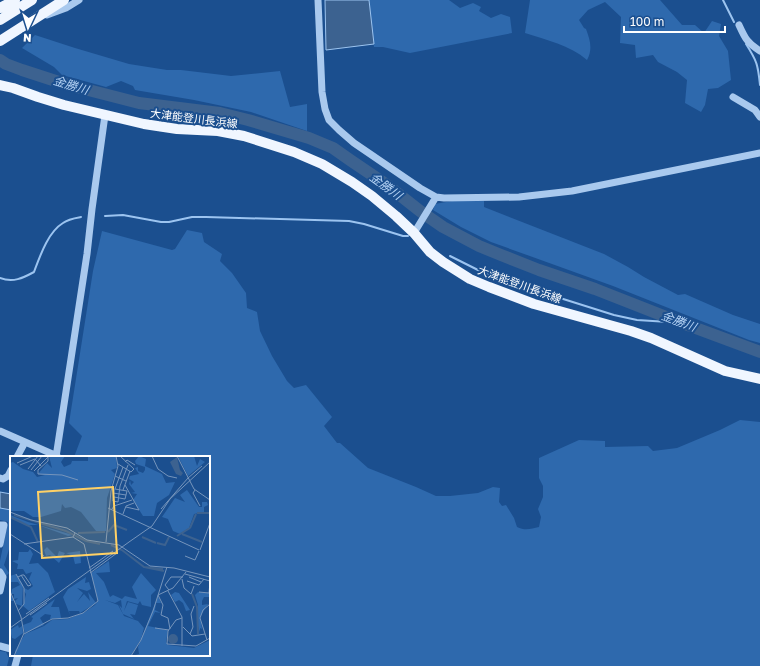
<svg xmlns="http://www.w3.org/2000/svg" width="760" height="666" viewBox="0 0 760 666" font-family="'Golos Text','Noto Sans JP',sans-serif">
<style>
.green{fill:#2e69ad}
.water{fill:#3c6290;stroke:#9cc4f0}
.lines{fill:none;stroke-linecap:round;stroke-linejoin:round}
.stream{stroke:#9cc4f0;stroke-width:2}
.river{stroke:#3c6290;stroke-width:12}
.minor{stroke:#a9c9ee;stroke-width:7}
.major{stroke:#f0f6ff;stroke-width:10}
.labels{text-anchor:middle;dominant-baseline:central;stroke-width:4;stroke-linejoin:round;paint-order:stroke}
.street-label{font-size:11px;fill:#fff;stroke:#1b4f8f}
.water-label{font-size:12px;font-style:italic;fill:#b5d3f5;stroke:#1b4f8f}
.inset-river{fill:none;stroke:#3c6290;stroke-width:2}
.inset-road{fill:none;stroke:#7695bc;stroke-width:1}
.view{fill:#ffd166;fill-opacity:0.15;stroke:#ffd166;stroke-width:2}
.inset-edge{fill:none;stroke:#fff;stroke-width:2}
</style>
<rect width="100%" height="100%" fill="#1b4f8f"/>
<path class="green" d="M369 0H449L460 8 473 3 481 7 479 11 491 18 501 14 510 17 512 33 410 53 383 47H374Z
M530 0H660L682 25H695L704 33 712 21 721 24 719 36 728 51 731 80 718 88 708 89 705 105 701 112 685 103 687 80 677 72 658 62 653 55 636 58 635 45 620 43 621 17 605 2 588 10 579 20 584 28 586 29C590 40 593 49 587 60 570 45 546 40 525 33Z
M35 35 75 48 129 64 167 70H181L231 76 280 71 290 107 307 104V131L251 112 194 100 135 90 133 86 121 81 106 87 62 75 54 67 22 48Z
M457 200 484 201V207L604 254 628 267 644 277 678 295 685 294 733 315 760 324V343L749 340 613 286 491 242 461 227 433 210 435 204Z
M187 230 202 233 204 242 222 254 220 261 232 273 246 293 247 308 257 312 260 331 272 356 287 381 294 388 306 385 332 417 324 426 337 443H340L368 468 416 487 436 496H450L478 493 493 487 500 488 499 502 502 506 506 505 514 518 517 527C525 531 531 529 539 527L541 517 538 509 543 497V486L539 478V458L579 440 605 441V447L648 446 653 451 677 448 720 430 740 420 760 422V666H31L33 655H209V457H74L82 436 69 423 93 271 102 231 172 250 175 249Z
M0 508 11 510V543L4 565 9 573 6 576 0 567V561L8 522 0 520Z
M0 651 6 652 9 658 7 666H0Z"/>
<path class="water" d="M325 0H369L374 44 326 50Z
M0 492 11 494V510L0 508Z"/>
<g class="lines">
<path class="stream" d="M723 0 734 22
M746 44C757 61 758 65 760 85
M105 216 123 215 161 222H169L192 217H206L349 221 364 224 403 236H408
M450 256 478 270 541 292 614 315 637 320 684 323
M0 278C13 283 23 278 34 272 40 256 48 232 63 223 68 219 75 218 81 217"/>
<path class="river" d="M0 60 6 64 22 70 65 84 139 103 220 113 248 120 309 138 333 148 350 160 387 185 420 211 443 227 479 246 501 255 539 270 595 289 674 320 760 352"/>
<path class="minor" d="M318 0 322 92 325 109 329 120 339 130 354 143 420 188 436 197
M47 15 66 8 79 0
M739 25C745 38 747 43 760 51
M733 97 755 110 760 117
M414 233 436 197 444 198 519 197 572 191 760 153
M0 431 57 456
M17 457 25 442
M56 457 87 254 92 209 105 115
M0 478 3 479 8 476 11 470
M0 525H4L0 544
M0 572 3 577 0 591
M0 646 11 649
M15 666 18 655"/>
<path class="major" d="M0 8 15 0
M0 20 32 0
M0 41 64 0
M0 85 13 88 38 97 64 105 144 124 177 129 218 131 244 136 294 152 322 164 352 182 372 196 396 216 414 233 430 252 443 262 470 279 489 287 534 304 631 331 651 338 725 371 760 379"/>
</g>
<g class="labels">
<g class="street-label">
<text transform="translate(194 118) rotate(7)">大津能登川長浜線</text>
<text transform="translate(520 284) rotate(20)">大津能登川長浜線</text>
</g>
<g class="water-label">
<text transform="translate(71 85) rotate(17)">金勝川</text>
<text transform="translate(386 186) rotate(36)">金勝川</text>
<text transform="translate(679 321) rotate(21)">金勝川</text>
</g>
</g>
<g transform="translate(10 456)">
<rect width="200" height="200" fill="#1b4f8f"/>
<path d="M39 0H55L51 6 54 11 61 8 62 5H78V0H106L107 12 101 14 105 18 97 42 96 75H86L71 56 61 51 55 52 52 48 51 55 31 61H23L14 55H0V7L3 6 13 13 23 16 27 21 35 19 28 18 37 7 42 12ZM129 0 136 3 135 10 152 18 156 27 165 26 159 39 147 47 144 60H133L123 44 127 38 121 37 125 36 119 28 120 24 121 29 124 26 119 23 120 20 129 18 125 12 128 11V15L133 17 135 14V11L126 8 125 5ZM168 0H184L187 10 190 3 195 6 178 20ZM177 34 189 51H192V46H197L198 49 194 51V56L184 58 179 72 170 78 163 75 158 63 152 61 165 42 175 46 170 39ZM0 59 18 66 63 79 58 80 28 69H17L0 61ZM37 91 47 101 49 95 55 97 49 107 40 99 36 100 34 94ZM20 93 23 98 19 108 28 107 38 117 45 136 19 155 13 150 16 138 14 135V132L18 134 23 130 19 123 22 116 16 118 13 113H7L8 108 2 105 8 104 9 96H18ZM70 95 71 107 65 108 63 100 56 97ZM99 105 100 116 86 117 94 126 100 141 103 139 112 143 115 140 127 143 122 131 131 117 146 134 141 139V151L132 149 130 145 128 148 117 145 114 155 118 146 128 149 125 159 120 158 124 163 113 158 109 149 112 152 111 144 105 147 95 144 108 149 114 160 128 165 134 172 131 183 121 200H5V195L15 178 34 170 42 164 58 163 75 156 85 149 88 145 81 117ZM6 118 13 129 12 150 6 148 5 145 8 142 4 143V138H1L4 145H0L2 133 10 129 8 126H1L0 120ZM76 121 75 127 79 126 81 133 77 135 67 132 73 137 67 146 74 138 80 145 78 136 86 147 70 157 69 155H59L60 159 53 141 58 133ZM165 136 169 137 180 154 176 155 173 147 169 144 165 146 161 139ZM188 136 200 137V141H194L192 145V149L198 148 190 161 192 173 190 172V176L187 167 188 149 185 139ZM148 140 151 147H146L145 154 151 157 145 156 138 170 158 174 156 186 158 189 184 192 200 184V200H122L129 198 128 191ZM45 143 41 151H49L51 162 40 163 41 159 35 158 30 162 34 169 15 177 13 169 21 166 23 162 21 161ZM8 169 9 172 12 170 13 177 5 183 2 182 0 174Z" fill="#2e69ad"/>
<path d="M167 1 170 14 173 17 171 20 166 18 160 6ZM158 183a5 5 0 1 1 10 0a5 5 0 1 1-10 0Z" fill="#3c6290"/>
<path class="inset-river" d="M187 57H200M4 59 56 75 76 85 90 88M0 61 21 71 28 86M180 72 186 58M98 76 104 69 117 74M68 77 95 76M172 78 192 86M167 80 180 72M132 81 146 87M147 87 155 89 159 81M101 89 112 94 134 111 153 113M134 111 154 115M182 138 187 151 188 178"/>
<path class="inset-road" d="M38 0V5L28 14V18L52 19 68 24M142 0 148 13 158 20 167 22M167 0 184 33 200 44M115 6 117 4 125 9M7 7 23 0M108 8 121 16 124 13 110 0M10 9 25 3 31 10M18 13 28 0M21 14 32 0M24 15 38 1M105 20 116 25M178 22 192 10M115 29 129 54 116 51M104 33 103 45 108 46 110 30 118 9M105 33 113 11M105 33 117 35M113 34 120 15M185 34 183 37 190 50M103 37 116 39M104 41 115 43 117 35M98 52 189 94M102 53 104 50 122 44M151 53 178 22M0 56 21 64 57 72 77 84 109 89 140 110 164 112 200 121M113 58 116 50 124 47M0 78 34 100M96 86 101 35 108 10 106 0M119 86 142 70 160 43 200 6M14 88 63 81 65 77M190 94 200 67M175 100 185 104 189 95M79 112 103 95M80 117 107 97M6 118 14 132V148L8 155M175 118 200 125M8 121 12 119H14L21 129 18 130 11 119M179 121 191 126M172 123 174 132 181 138 184 130M177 125 189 129 194 123M159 134 155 129 161 121H173M0 135 11 161 14 177 4 200M158 135 172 161V190M189 136 199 137 200 126M148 139 153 149 151 159 158 162 160 173M148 139 163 132 176 116M16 158 39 142M20 159 37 147M172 162 166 164 158 175 157 188 186 190 200 182M173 171 182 180 195 178M0 172 119 86M145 172 159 174M14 178 42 163 58 162 73 157 88 145 74 88 63 81M180 178 183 171 181 158 184 150M197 184 190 162 193 154 200 148M121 200 131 184 143 155 157 111"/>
<path class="view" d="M103 31 107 97 32 102 28 36Z"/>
<rect width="200" height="200" class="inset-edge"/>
</g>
<g transform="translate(28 28) rotate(184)" stroke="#1b4f8f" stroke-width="3" paint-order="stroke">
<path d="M0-3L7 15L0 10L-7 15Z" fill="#ffffff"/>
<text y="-6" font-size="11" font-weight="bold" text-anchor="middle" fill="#ffffff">N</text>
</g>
<path d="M624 26v6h101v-6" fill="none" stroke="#ffffff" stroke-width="2"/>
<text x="630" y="26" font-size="12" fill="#ffffff" stroke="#1b4f8f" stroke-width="3" paint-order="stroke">100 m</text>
</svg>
